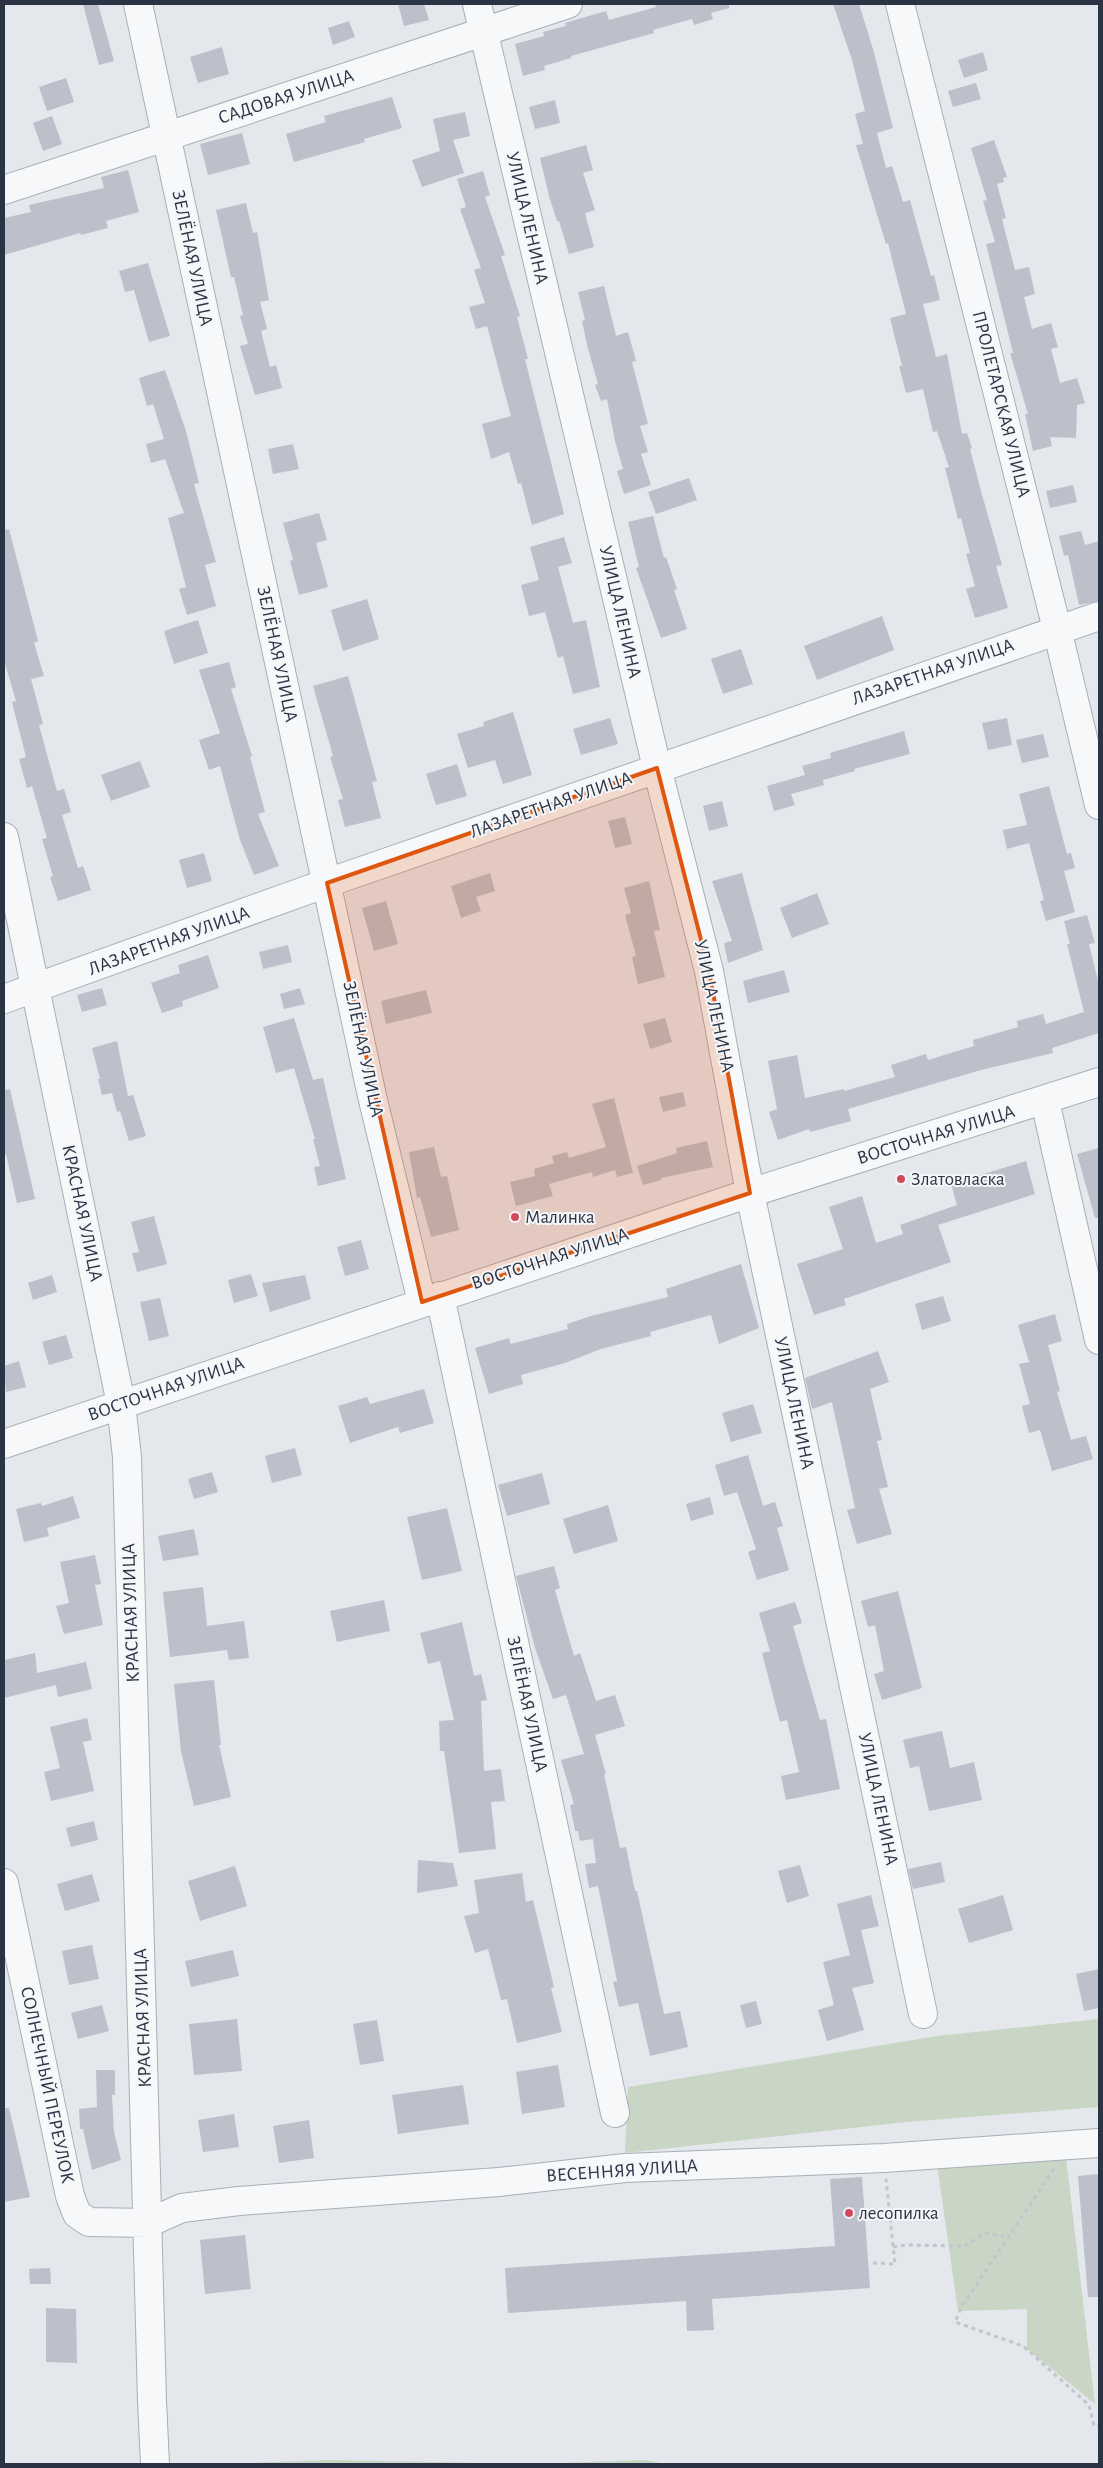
<svg xmlns="http://www.w3.org/2000/svg" width="1103" height="2468" viewBox="0 0 1103 2468" font-family="'Alegreya Sans',sans-serif">
<style>
.green{fill:#c9d6c5}
.building{fill:#bbc0ca}
.lines{fill:none;stroke-linecap:round;stroke-linejoin:round}
.minor-casing{stroke:#a9aeb7;stroke-width:30}
.path{stroke:#c2c5cb;stroke-width:3;stroke-dasharray:4 4;stroke-linecap:butt}
.minor{stroke:#f7f8fa;stroke-width:28}
.marked{fill:#df570f;fill-opacity:0.2;stroke:#df570f;stroke-width:4;stroke-linejoin:round}
.poi-dot{fill:#d1495b;stroke:#f4f6f9;stroke-width:2}
.labels{text-anchor:middle;dominant-baseline:central;stroke-width:4;stroke-linejoin:round;paint-order:stroke}
.street-label{font-size:19px;fill:#2b3445;stroke:#f4f6f9}
.poi-label{font-size:19px;fill:#2b3445;stroke:#f4f6f9;text-anchor:start}
</style>
<rect width="100%" height="100%" fill="#e4e7ec"/>
<path class="green" d="M1099 2019V2107L906 2122 625 2153 628 2087 937 2036Z
M1066 2157 1095 2404 1027 2349V2309L958 2311 937 2164Z
M328 2460 531 2464 644 2460 666 2464H219Z"/>
<path class="building" d="M83 4H98L114 61 99 65Z
M398 4H424L429 20 404 26Z
M655 4H729V8L711 13 713 19 694 25 692 19 653 30 654 33 571 56V58L544 66 545 70 523 76 515 44 544 36 543 32 566 26 565 23 606 11 609 20 656 7Z
M833 4H859L873 49 893 128 877 133 886 168 892 166 903 202 910 200 931 276 934 275 940 300 923 304 936 357 947 354 962 434 967 433 972 448 970 449 981 491 1002 565 996 566 1008 608 975 618 966 589 975 586 966 554 970 553 961 518 958 519 945 468 949 467 937 431 933 432 923 389 906 393 899 366H902L890 318 906 314 888 243 886 244 856 145 863 144 855 114 865 111 852 60Z
M349 21 355 37 333 45 328 28Z
M222 47 229 74 198 83 190 57Z
M983 52 988 70 964 78 958 60Z
M66 78 74 102 47 111 39 87Z
M976 83 981 99 953 107 948 91Z
M392 97 402 128 364 139 365 142 294 162 286 134 326 122 324 116Z
M555 100 560 123 535 129 529 107Z
M465 112 470 136 453 140 464 173 422 187 412 160 440 151 433 119Z
M52 116 62 144 43 151 33 123Z
M242 133 250 164 208 175 200 144Z
M994 140 1007 177 1003 178 1004 182 997 184 1006 218 1002 219 1015 270 1029 267 1035 294 1024 297 1032 329 1051 323 1058 347 1051 349 1060 383 1077 378 1085 403 1077 405 1076 438 1050 437 1052 446 1033 451 1025 414H1028L1010 353H1013L986 244 995 242 983 201 987 200 971 148Z
M586 145 593 170 583 173 595 210 585 213 594 247 569 254 559 221H557L549 196 540 158Z
M128 170 139 212 106 221 108 228 81 235 80 233 4 255V218L31 212 29 205 104 188 101 177Z
M483 171 490 195 485 197 505 255 501 256 520 316 517 317 528 359H525L534 395 564 514 532 525 521 483 518 484 509 452 491 459 482 424 511 416 487 326 476 329 469 307 485 303 474 270 481 268 460 209 466 207 457 179Z
M246 203 253 233 257 232 269 300 260 302 267 329 261 331 270 367 276 365 282 388 255 395 240 346 248 344 240 316 243 315 234 277H231L216 210Z
M148 263 170 336 149 342 134 290 125 292 119 271Z
M604 286 616 336 628 332 636 361 632 362 648 424 640 426 648 452 641 454 651 485 624 494 617 471 623 469 615 441 607 399 601 401 595 385 598 384 587 345 582 321 585 320 578 292Z
M165 370 186 431 199 483 194 484 216 562 205 565 216 606 187 615 179 589 186 587 168 518 184 513 165 459 151 463 146 444 164 439 153 404 147 406 139 378Z
M293 444 299 469 273 474 268 449Z
M689 478 697 500 656 514 648 492Z
M1073 485 1077 502 1050 508 1046 491Z
M319 513 327 540 316 543 328 587 299 595 290 561 293 560 283 523Z
M653 516 664 558 666 557 677 589 674 590 687 629 661 638 636 568 639 567 628 522Z
M9 529 38 641 34 643 44 676 31 679 43 724 39 725 57 791 64 789 71 812 62 815 78 868 83 866 91 890 58 901 50 877 53 876 42 839 47 838 32 786 27 788 19 759 26 757 12 702 16 701 4 660V530Z
M1081 531 1085 545 1099 541V601L1079 605 1068 555 1064 556 1059 536Z
M564 537 572 563 558 567 573 623 586 620 600 687 573 694 563 656 558 658 545 612 529 616 521 585 539 580 530 547Z
M367 599 379 639 343 651 331 610Z
M882 616 894 650 817 680 804 646Z
M198 620 208 653 174 664 164 631Z
M741 649 753 684 723 694 711 659Z
M229 662 236 687 231 689 252 756 250 757 265 812 258 814 279 866 254 875 240 840 220 766 209 770 199 740 220 733 199 670Z
M348 676 377 781 372 782 381 818 345 827 338 800 343 799 330 757 333 756 313 686Z
M513 712 532 775 503 784 495 760 468 768 457 734 484 726 483 722Z
M610 718 618 744 581 755 573 729Z
M1007 718 1012 745 988 750 982 723Z
M904 731 910 754 854 769 855 771 823 780 824 785 791 794 795 805 774 811 767 786 805 775 802 766 831 758 830 753Z
M1043 734 1049 757 1022 763 1016 740Z
M140 761 150 787 111 801 101 775Z
M457 764 467 796 436 805 426 774Z
M1049 786 1067 854 1071 853 1075 868 1064 871 1075 912 1046 921 1040 901 1044 900 1029 843 1007 849 1003 830 1027 825 1019 794Z
M722 801 728 826 709 831 703 806Z
M625 817 632 844 615 848 608 821Z
M204 853 212 881 187 888 179 860Z
M490 873 495 891 476 897 481 911 461 918 451 886Z
M742 873 763 950 728 963 724 943 732 941 712 881Z
M649 881 660 930 654 931 665 977 638 984 632 957 636 956 625 915 631 913 624 888Z
M817 893 829 924 792 938 780 908Z
M386 901 398 944 374 951 362 908Z
M1087 915 1095 943 1089 944 1099 985V1033L1052 1048 1053 1053 981 1070 848 1109 851 1121 810 1132 809 1129 778 1140 769 1112 777 1109 768 1061 797 1055 805 1098 844 1089V1091L895 1077 891 1065 926 1054 928 1060 974 1046 973 1040 1018 1027 1017 1021 1043 1014 1046 1024 1084 1012 1067 944H1070L1064 921Z
M288 945 292 962 263 969 259 952Z
M208 955 219 988 182 1001 183 1006 162 1013 151 983 180 973 178 965Z
M784 970 790 992 748 1003 743 981Z
M102 988 107 1005 82 1012 77 995Z
M300 988 305 1004 284 1009 280 994Z
M426 990 432 1013 386 1024 381 1001Z
M294 1018 313 1080 323 1078 346 1179 318 1186 314 1167 320 1166 313 1139H315L294 1068 276 1073 263 1027Z
M665 1018 672 1042 650 1049 643 1024Z
M117 1041 128 1096 133 1095 146 1136 129 1141 120 1111 117 1112 112 1093 102 1095 98 1079H100L92 1048Z
M10 1089 35 1199 17 1203 6 1154 4 1155V1090Z
M683 1092 686 1106 663 1112 659 1097Z
M614 1098 633 1173 617 1177 615 1170 593 1177 592 1172 549 1184 553 1196 516 1206 510 1182 535 1176 534 1169 554 1163 552 1156 567 1152 569 1158 606 1147 592 1104Z
M707 1141 713 1167 661 1178V1180L643 1185 637 1166 677 1153 676 1148Z
M434 1147 441 1177 447 1176 459 1230 431 1237 420 1197 417 1198 409 1152Z
M1099 1148V1218H1095L1077 1154Z
M1026 1161 1035 1194 938 1225 951 1262 844 1299 846 1305 814 1315 797 1264 843 1249 829 1207 862 1196 876 1243 903 1234 900 1225 957 1205 951 1184Z
M154 1216 167 1264 137 1272 132 1253 139 1252 131 1222Z
M361 1240 369 1269 345 1276 337 1247Z
M741 1264 759 1328 719 1344 711 1315 650 1332 651 1336 601 1349 565 1363 521 1375 523 1384 489 1394 475 1348 509 1338 511 1344 568 1329 567 1324 591 1316 668 1297 666 1289Z
M251 1274 258 1296 234 1303 228 1280Z
M52 1275 57 1292 33 1300 28 1283Z
M305 1275 311 1299 270 1312 262 1283Z
M943 1296 951 1321 922 1330 915 1304Z
M160 1298 169 1336 149 1341 140 1302Z
M1055 1314 1062 1341 1048 1345 1060 1391 1057 1392 1071 1440 1086 1436 1093 1459 1052 1471 1040 1430 1029 1433 1022 1406 1030 1404 1019 1364 1029 1362 1018 1325Z
M66 1335 73 1358 49 1365 42 1342Z
M878 1351 889 1382 870 1389 882 1440 877 1441 888 1487 879 1489 892 1534 857 1544 847 1510 855 1508 832 1402 812 1409 805 1378Z
M19 1361 26 1387 6 1392 4 1366Z
M424 1389 434 1423 400 1433 398 1427 350 1443 338 1406 367 1397 370 1404Z
M753 1404 762 1433 731 1442 722 1413Z
M295 1448 302 1475 272 1483 265 1456Z
M748 1455 763 1506 775 1502 783 1526 777 1528 789 1570 757 1580 748 1552 756 1549 737 1492 724 1496 715 1465Z
M212 1472 218 1492 194 1499 188 1479Z
M542 1473 550 1504 507 1516 498 1485Z
M73 1496 80 1518 47 1528 49 1536 24 1542 16 1509 41 1503 42 1506Z
M710 1497 714 1514 691 1521 686 1504Z
M608 1505 618 1541 574 1554 563 1519Z
M447 1508 462 1571 422 1580 407 1517Z
M194 1529 199 1555 163 1561 158 1536Z
M95 1555 101 1584 95 1585 103 1625 64 1634 56 1606 69 1603 60 1562Z
M554 1566 560 1588 555 1590 574 1656 580 1653 596 1701 615 1695 625 1726 595 1735 606 1774H604L620 1848 626 1847 635 1891H637L664 2014 680 2011 688 2047 650 2056 638 2003 619 2007 613 1982 617 1981 598 1886 589 1888 585 1864 596 1863 593 1839 580 1841 578 1831H575L570 1805 574 1804 561 1760 584 1754 566 1695 553 1699 535 1648 516 1576Z
M203 1587 207 1626 244 1621 249 1658 229 1660 227 1650 170 1657 163 1592Z
M898 1591 922 1688 882 1700 874 1674 884 1671 875 1625 868 1627 861 1601Z
M384 1600 390 1631 337 1642 330 1611Z
M795 1602 802 1623 793 1626 820 1720 826 1719 840 1789 786 1800 781 1776 799 1772 787 1720 780 1722 762 1653 770 1651 759 1613Z
M462 1622 474 1676 481 1674 487 1700 481 1701 484 1771 501 1769 505 1801 491 1802 496 1849 459 1853 444 1751H440L439 1721 454 1720 440 1661 428 1664 420 1633Z
M35 1653 37 1673 86 1662 92 1689 58 1697 56 1685 4 1698V1660Z
M214 1680 221 1745H219L231 1797 194 1806 181 1751 174 1684Z
M87 1718 92 1740 83 1742 94 1791 51 1801 44 1772 60 1768 50 1727Z
M942 1731 950 1768 974 1762 982 1800 929 1811 919 1766 910 1768 903 1740Z
M94 1821 98 1840 71 1847 66 1828Z
M418 1860 453 1863 458 1886 417 1893Z
M941 1862 945 1882 913 1889 908 1869Z
M800 1865 809 1896 787 1903 778 1871Z
M235 1866 247 1906 200 1921 188 1881Z
M522 1873 526 1902 533 1900 554 1987 551 1988 562 2032 517 2043 507 1999 501 2000 488 1949 475 1953 464 1916 479 1913 474 1880Z
M92 1874 100 1901 65 1911 57 1884Z
M871 1895 879 1926 861 1930 874 1983 852 1988 864 2030 827 2041 818 2010 834 2005 823 1962 850 1955 837 1904Z
M1003 1895 1013 1930 969 1943 958 1909Z
M92 1945 99 1979 69 1985 62 1951Z
M233 1950 239 1976 191 1987 185 1961Z
M1099 1969V2008L1084 2011 1076 1974Z
M756 2001 762 2024 746 2028 740 2005Z
M102 2005 109 2031 78 2039 71 2013Z
M237 2019 242 2071 194 2075 189 2024Z
M377 2020 384 2061 360 2065 353 2024Z
M558 2065 565 2107 522 2114 516 2072Z
M96 2070H115V2095H112L114 2132 121 2160 92 2170 83 2129H80L79 2109 97 2107Z
M463 2085 469 2124 398 2134 392 2095Z
M4 2108H9L30 2197 4 2202Z
M234 2114 239 2147 203 2152 198 2120Z
M309 2120 314 2158 279 2163 273 2126Z
M1099 2174V2297H1088L1078 2176Z
M862 2177 870 2288 712 2299 714 2330 687 2331 686 2301 508 2313 505 2268 835 2246 830 2179Z
M245 2235 251 2289 205 2294 200 2240Z
M50 2268 51 2284H30L29 2269Z
M46 2308 76 2309 77 2363 46 2362Z"/>
<g class="lines">
<g class="minor-casing">
<path id="minor" d="M138 4 372 1096 422 1302
M477 4 657 768 709 971 750 1193 923 2014
M900 4 1057 629 1099 805
M4 190 568 4
M4 837 121 1404 127 1457 152 2401 155 2464
M4 999 327 883 1099 616
M1045 1101 1099 1340
M440 1296 615 2113
M4 1444 750 1193 1099 1082
M4 1883 70 2196 77 2214 89 2222 148 2223 182 2208 239 2201 499 2182 625 2168 884 2158 1099 2143"/>
</g>
<path class="path" d="M1054 2169 962 2306 955 2322 1023 2346 1089 2405 1094 2426H1099
M893 2247 907 2245 965 2246 984 2233 1008 2237
M873 2263 895 2264 886 2179"/>
<use href="#minor" class="minor"/>
</g>
<path class="marked" d="M657 768 709 971 750 1193 422 1302 327 883Z"/>
<g class="poi-dot">
<circle cx="901" cy="1179" r="5"/>
<circle cx="515" cy="1217" r="5"/>
<circle cx="849" cy="2213" r="5"/>
</g>
<g class="labels">
<g class="street-label">
<text transform="translate(286 97) rotate(-18)">САДОВАЯ УЛИЦА</text>
<text transform="translate(527 218) rotate(77)">УЛИЦА ЛЕНИНА</text>
<text transform="translate(192 258) rotate(78)">ЗЕЛЁНАЯ УЛИЦА</text>
<text transform="translate(1001 404) rotate(76)">ПРОЛЕТАРСКАЯ УЛИЦА</text>
<text transform="translate(620 612) rotate(77)">УЛИЦА ЛЕНИНА</text>
<text transform="translate(277 654) rotate(78)">ЗЕЛЁНАЯ УЛИЦА</text>
<text transform="translate(933 672) rotate(-19)">ЛАЗАРЕТНАЯ УЛИЦА</text>
<text transform="translate(551 805) rotate(-19)">ЛАЗАРЕТНАЯ УЛИЦА</text>
<text transform="translate(169 941) rotate(-20)">ЛАЗАРЕТНАЯ УЛИЦА</text>
<text transform="translate(714 1006) rotate(78)">УЛИЦА ЛЕНИНА</text>
<text transform="translate(363 1049) rotate(78)">ЗЕЛЁНАЯ УЛИЦА</text>
<text transform="translate(936 1135) rotate(-17)">ВОСТОЧНАЯ УЛИЦА</text>
<text transform="translate(82 1213) rotate(78)">КРАСНАЯ УЛИЦА</text>
<text transform="translate(550 1259) rotate(-18)">ВОСТОЧНАЯ УЛИЦА</text>
<text transform="translate(166 1389) rotate(-19)">ВОСТОЧНАЯ УЛИЦА</text>
<text transform="translate(794 1403) rotate(78)">УЛИЦА ЛЕНИНА</text>
<text transform="translate(131 1613) rotate(-92)">КРАСНАЯ УЛИЦА</text>
<text transform="translate(527 1704) rotate(78)">ЗЕЛЁНАЯ УЛИЦА</text>
<text transform="translate(878 1799) rotate(78)">УЛИЦА ЛЕНИНА</text>
<text transform="translate(143 2018) rotate(-92)">КРАСНАЯ УЛИЦА</text>
<text transform="translate(47 2085) rotate(78)">СОЛНЕЧНЫЙ ПЕРЕУЛОК</text>
<text transform="translate(622 2171) rotate(-4)">ВЕСЕННЯЯ УЛИЦА</text>
</g>
<g class="poi-label">
<text x="911" y="1179">Златовласка</text>
<text x="525" y="1217">Малинка</text>
<text x="859" y="2213">лесопилка</text>
</g>
</g>
<rect width="1103" height="2468" fill="none" stroke="#2b3445" stroke-width="10"/>
</svg>
